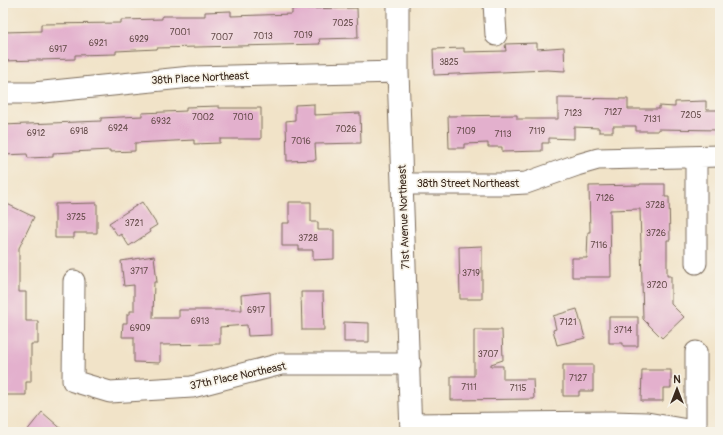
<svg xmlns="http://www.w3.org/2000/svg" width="723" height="435" viewBox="0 0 723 435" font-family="Pangolin,sans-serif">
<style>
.building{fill:#e3b0cd}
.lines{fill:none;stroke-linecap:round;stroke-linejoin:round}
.minor-casing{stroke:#7b6b5a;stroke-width:23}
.minor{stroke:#fff;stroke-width:21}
.labels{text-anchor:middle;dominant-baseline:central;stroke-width:3.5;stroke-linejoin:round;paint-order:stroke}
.number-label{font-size:9px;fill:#654c4a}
.street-label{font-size:11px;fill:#3b2a1e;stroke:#f7f3e8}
</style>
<rect width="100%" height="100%" fill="#f7f3e8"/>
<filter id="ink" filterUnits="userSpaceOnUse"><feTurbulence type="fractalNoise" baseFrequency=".025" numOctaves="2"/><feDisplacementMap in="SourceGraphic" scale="8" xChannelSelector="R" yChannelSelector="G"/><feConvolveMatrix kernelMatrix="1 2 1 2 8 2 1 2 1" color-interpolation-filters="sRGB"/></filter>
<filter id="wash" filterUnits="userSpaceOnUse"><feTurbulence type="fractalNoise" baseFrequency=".012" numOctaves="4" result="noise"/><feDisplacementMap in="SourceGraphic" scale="16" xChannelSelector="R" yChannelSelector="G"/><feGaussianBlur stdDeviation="0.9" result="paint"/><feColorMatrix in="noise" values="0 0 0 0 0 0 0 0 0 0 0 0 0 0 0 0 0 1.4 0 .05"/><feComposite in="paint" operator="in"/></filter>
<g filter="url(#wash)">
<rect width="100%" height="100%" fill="#f1e3c8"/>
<g id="blocks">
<path class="building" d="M357 8 358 38 319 39 320 44 157 48V49L116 51V54L75 55V59L3 61 4 32 41 31V24L121 23V20L162 19V16H205V12L231 11V16L292 14V9Z
M537 43V49L564 47 565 71 547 70 434 75 433 49 464 48V52L506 51 505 44Z
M558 98 628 99V109H659V106L675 107V102L706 101V110H720V130L658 129V131H636V126H613V132H599V128L574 127V139L549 138V143H542V151L502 152V147H488V143L464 144V148H449L448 116 517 115V119H558Z
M314 104V115L360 113 361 143 315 144 316 160 287 161 286 121 295 120V105Z
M219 106V108H261V139H220V143L194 144V140L135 143V151L110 152V150L53 153V157L28 158 27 154 3 155V125L101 121V118L142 116V113L186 111V107Z
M640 184H665V197H669L670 240H667V276H671V304L684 317 662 338 643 319 640 209 610 210 611 277H572V258H587L588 232H590L589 186 640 185Z
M3 202 34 217 19 248V292H26V321H38V344H31V382H26V395H3Z
M142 202 157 225 149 230 150 232 129 246 121 234 118 236 109 223Z
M289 202H311V222H318V230H334V259L313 260V250H299V246H282V223H289Z
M97 203V233H74V238H55V204Z
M482 246V299H460L459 247Z
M154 256 157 282H154L153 318H179V310H242L241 295 270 292 271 335 248 336 247 325 220 327V344L160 345V363L134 362V337H122L123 323H127V314H130V311H134V285L124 286 121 261Z
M301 292H323L324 330H302Z
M577 309 585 338 557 345 553 330 556 329 553 316Z
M609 317H638V346H623V343H609Z
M344 322 369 323V342H344Z
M474 330H502L503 360 491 364V366H503V379H533L534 399 451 400V376H474Z
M563 365H593V391H579V396H563Z
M642 370H671V388H663V401H641Z
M42 412 65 432H26Z"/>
</g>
</g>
<g filter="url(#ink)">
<use href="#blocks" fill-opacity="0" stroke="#7b6b5a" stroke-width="1"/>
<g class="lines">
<g class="minor-casing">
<path id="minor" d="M398 3V72L411 432
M494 3 496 35
M3 93H34L191 77 398 72
M696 157V263
M403 184H508L526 183 577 165 598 159 720 156
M74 281 73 381 110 392 192 387 281 364H410
M696 352V431
M411 424 611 422 647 423 699 432"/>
</g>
<use href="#minor" class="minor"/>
</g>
</g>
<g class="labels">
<g class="number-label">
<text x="343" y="23">7025</text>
<text x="180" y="32">7001</text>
<text x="303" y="35">7019</text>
<text x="263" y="36">7013</text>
<text x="222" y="37">7007</text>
<text x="139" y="39">6929</text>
<text x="98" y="43">6921</text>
<text x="58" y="49">6917</text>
<text x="449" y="62">3825</text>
<text x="613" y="112">7127</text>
<text x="573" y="113">7123</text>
<text x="691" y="115">7205</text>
<text x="203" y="117">7002</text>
<text x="243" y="117">7010</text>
<text x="652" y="119">7131</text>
<text x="161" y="121">6932</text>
<text x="118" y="128">6924</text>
<text x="346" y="129">7026</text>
<text x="79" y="131">6918</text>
<text x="466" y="131">7109</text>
<text x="537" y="131">7119</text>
<text x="36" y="133">6912</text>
<text x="503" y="134">7113</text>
<text x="301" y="141">7016</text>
<text x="605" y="198">7126</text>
<text x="655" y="205">3728</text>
<text x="76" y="217">3725</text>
<text x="134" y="223">3721</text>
<text x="656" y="233">3726</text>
<text x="308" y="238">3728</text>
<text x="599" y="245">7116</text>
<text x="139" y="271">3717</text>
<text x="471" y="273">3719</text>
<text x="657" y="285">3720</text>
<text x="256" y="310">6917</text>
<text x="200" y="321">6913</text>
<text x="568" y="322">7121</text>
<text x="140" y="328">6909</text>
<text x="623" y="330">3714</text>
<text x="488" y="354">3707</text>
<text x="578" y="378">7127</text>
<text x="469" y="387">7111</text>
<text x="518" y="388">7115</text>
</g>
<g class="street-label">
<text transform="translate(200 78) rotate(-3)">38th Place Northeast</text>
<text x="468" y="183">38th Street Northeast</text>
<text transform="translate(404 217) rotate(-92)">71st Avenue Northeast</text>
<text transform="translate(238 376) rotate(-12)">37th Place Northeast</text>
</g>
</g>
<rect width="723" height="435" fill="none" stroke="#f7f3e8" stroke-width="16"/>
<g transform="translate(677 389)" stroke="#f7f3e8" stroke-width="3" paint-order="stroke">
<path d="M0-3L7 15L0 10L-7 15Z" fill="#3b2a1e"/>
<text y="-6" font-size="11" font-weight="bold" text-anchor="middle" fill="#3b2a1e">N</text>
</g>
</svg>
